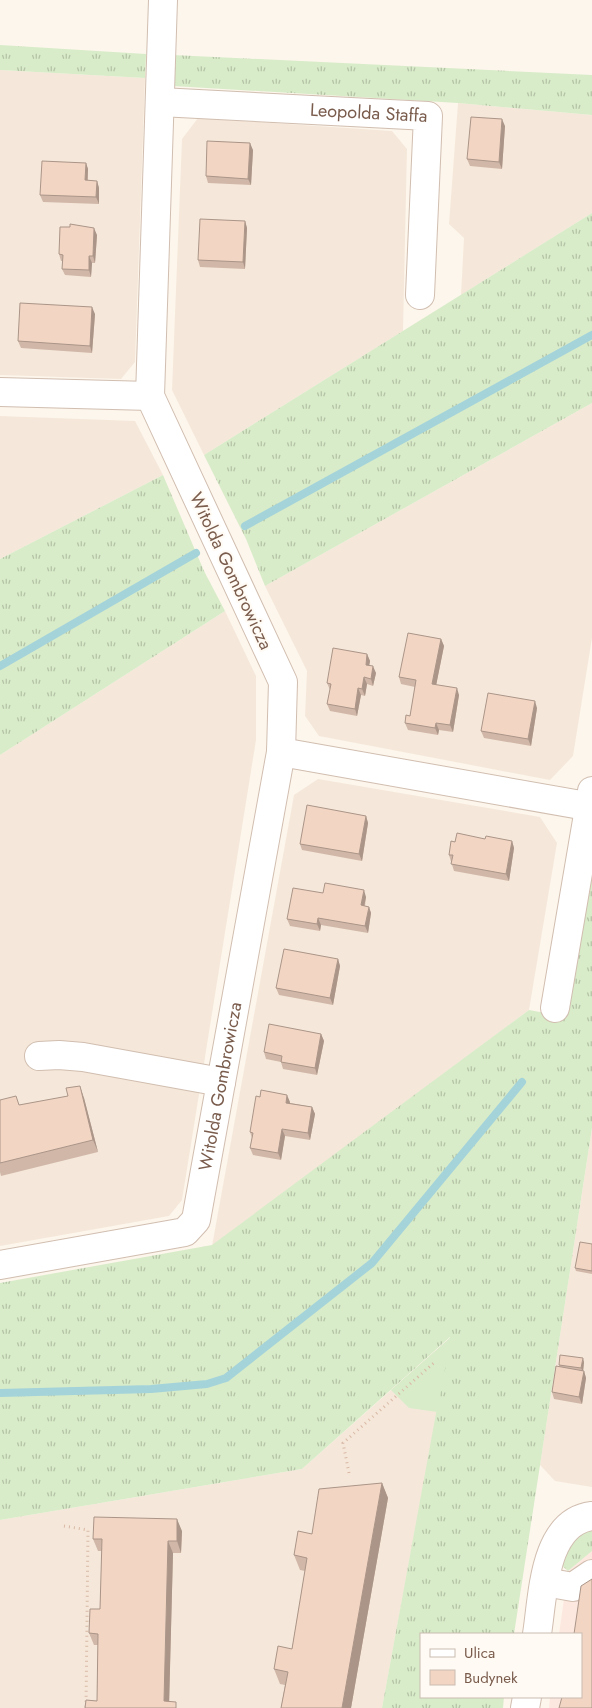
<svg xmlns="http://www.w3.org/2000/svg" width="592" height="1708" viewBox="0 0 592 1708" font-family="Jost,sans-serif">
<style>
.residential{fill:#f5e8da}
.commercial{fill:#fde8e0}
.grass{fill:url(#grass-tufts)}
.park{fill:#d8ecc9}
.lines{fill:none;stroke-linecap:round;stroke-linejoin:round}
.stream{stroke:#a5d3da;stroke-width:8}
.minor-casing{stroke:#d1beb0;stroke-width:30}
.path{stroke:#d9b8a5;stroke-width:3;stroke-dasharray:1 4;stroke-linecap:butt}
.minor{stroke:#fff;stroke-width:28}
.wall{fill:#d1b7a8}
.shaded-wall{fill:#aa9588}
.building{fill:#f3d5c3;stroke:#aa9588}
.labels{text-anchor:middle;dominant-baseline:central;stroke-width:4;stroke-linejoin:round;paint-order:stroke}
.street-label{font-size:18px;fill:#7a5c4d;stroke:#fffaf3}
</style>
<defs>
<pattern id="grass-tufts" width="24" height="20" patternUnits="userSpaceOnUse" patternTransform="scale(1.25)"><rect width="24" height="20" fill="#d8ecc9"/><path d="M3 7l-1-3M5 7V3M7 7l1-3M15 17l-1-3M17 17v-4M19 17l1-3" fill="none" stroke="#b4c2a5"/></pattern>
</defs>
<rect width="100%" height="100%" fill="#fdf6ec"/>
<path class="residential" d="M0 70 145 78 135 362 121 379 0 375Z
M458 103 592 115V213L461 295 464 238 449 224Z
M198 118 392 131 407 149 403 331 204 455 172 390 182 139Z
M592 403V638L573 756 550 780 319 736 305 716 307 671 265 586Z
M0 416 135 421 163 475 0 559Z
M225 611 256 676V740L182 1200 169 1216 0 1246V755Z
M318 779 540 817 557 843 529 1010 212 1246 294 795Z
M592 1128V1487L555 1481 540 1465Z
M451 1337 382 1708H0V1520L302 1469Z"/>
<path class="commercial" d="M592 1551V1708H549L550 1697H581V1634H559L568 1571Z"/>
<path class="grass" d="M0 45 146 54 145 78 0 70Z
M173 55 592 75V115L458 103 173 86Z
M592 213V403L265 586 246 539 204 455Z
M163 475 204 571 225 611 0 755V559Z
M592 867V1128L514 1634H421V1697H504L503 1708H382L450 1337 302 1469 0 1520V1283L212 1245 529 1010 567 1017Z
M592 1528V1551L568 1571 560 1564 575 1536Z"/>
<path class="park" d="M451 1337 437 1412 409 1408 391 1390Z"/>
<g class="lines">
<path class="stream" d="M245 526 592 335
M0 666 196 553
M0 1393 151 1389 207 1384 226 1378 372 1263 522 1082"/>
<g class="minor-casing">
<g id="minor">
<path id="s1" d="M160 102 428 116 420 295"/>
<path d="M0 392 150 396"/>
<path d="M281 752 592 807"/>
<path d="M555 1008 592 791"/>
<path d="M39 1056 59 1055 83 1057 221 1082"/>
<path id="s2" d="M0 1265 185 1232 196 1220 281 752 283 682 150 396 163 0"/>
<path d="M545 1582 573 1587 592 1574"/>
<path d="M537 1634C543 1597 543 1522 592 1516"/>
<path d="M525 1708 527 1697"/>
</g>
</g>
<path class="path" d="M349 1473 343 1443 436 1361
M64 1526 88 1530 86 1708"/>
<use href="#minor" class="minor"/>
</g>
<path class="wall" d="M505 126 502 169 470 166 467 159Z
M253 150 251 185 208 183 206 176Z
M86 163 88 169V181H97L99 188V204L43 202 40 195Z
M245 221 247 228 245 269 200 267 198 260Z
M97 235 95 263H92L91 277 65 275 62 269 63 261H61L59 254Z
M95 314 92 353 21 348 18 341Z
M441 639 444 646 436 685 459 695 453 732 439 730 438 735 408 730 405 723 410 716 415 687 401 684 399 677Z
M367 654 370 661 369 666 376 673 373 686 367 684 365 696 361 695 357 716 330 711 327 704 330 690 327 683Z
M537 708 531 746 484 738 481 731Z
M366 816 368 823 362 861 302 850 300 844Z
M485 839 512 841 514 848 509 881 454 871 449 855 455 842Z
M323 893 366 897 365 906 369 907 371 913 368 933 321 925 320 931 290 926 287 919Z
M338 959 340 966 333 1005 279 995 276 988Z
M321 1034 324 1041 317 1075 283 1069 281 1062 266 1059 264 1052Z
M84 1098 98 1152 1 1176 0 1172V1100L20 1105Z
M290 1102V1103L312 1107 315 1114 310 1140 285 1136 281 1160 253 1155 250 1148 252 1138 250 1132Z
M592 1244V1274L576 1271 575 1268Z
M584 1362 583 1371H584L586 1378 582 1404 554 1399 552 1392 560 1367 559 1365Z
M382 1483 388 1498 351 1708H281L285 1685 280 1684 274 1669 292 1649 305 1571 300 1570 294 1555 312 1534Z
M182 1531 181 1553H173L169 1701H97L98 1645H94L89 1633 100 1609 102 1551H98L93 1539Z"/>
<path class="shaded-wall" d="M502 119 505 126 502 169 499 162Z
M250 143 253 150 251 185 248 179Z
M86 163 88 169 87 187 85 180Z
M97 181 99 188V204L96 197Z
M245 221 247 228 245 269 243 262Z
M94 228 97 235 95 263 93 256Z
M89 256 92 263 91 277 89 270Z
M92 307 95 314 92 353 90 346Z
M441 639 444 646 435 691 432 684Z
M367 654 370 661 368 672 366 665Z
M373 666 376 673 373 686 371 679Z
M364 677 367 684 365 696 362 689Z
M358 688 361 695 357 716 355 709Z
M457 688 459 695 453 732 450 725Z
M535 701 537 708 531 746 528 739Z
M436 723 439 730 438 735 435 728Z
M366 816 368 823 362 861 359 854Z
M512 841 514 848 509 881 506 874Z
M364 890 366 897 363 912 361 905Z
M369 907 371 913 368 933 365 926Z
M318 918 321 925 320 931 317 924Z
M338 959 340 966 333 1005 330 998Z
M321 1034 324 1041 317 1075 315 1068Z
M80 1086 84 1098 98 1152 93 1140Z
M287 1095 290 1102 289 1109 286 1103Z
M312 1107 315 1114 310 1140 308 1133Z
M282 1129 285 1136 281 1160 278 1153Z
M583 1358 584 1362 583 1372 581 1368Z
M584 1371 586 1378 582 1404 579 1397Z
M382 1483 388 1498 351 1708H342Z
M177 1519 182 1531 181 1553 177 1541Z
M168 1541 173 1553 169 1708 164 1701Z"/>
<path class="building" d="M471 117 502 119 499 162 467 159Z
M207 141 250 143 248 179 206 176Z
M42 161 86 163 85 180 97 181 96 197 40 195Z
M200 219 245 221 243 262 198 260Z
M70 224 94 228 93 256H89V270L62 269 63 255 59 254 60 227H70Z
M20 303 92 307 90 346 18 341Z
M408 633 441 639 432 684 457 688 450 725 436 723 435 728 405 723 406 715 410 716 416 680 399 677Z
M333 648 367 654 366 665 373 666 371 679 364 677 362 689 358 688 355 709 327 704 331 684 327 683Z
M488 693 535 701 528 739 481 731Z
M307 805 366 816 359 854 300 844Z
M457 833 485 839 486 836 512 841 506 874 451 864 453 855H449L451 841 455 842Z
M325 883 364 890 361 905 369 907 365 926 318 918 317 924 287 919 293 888 323 893Z
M284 949 338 959 330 998 276 988Z
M269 1024 321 1034 315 1068 281 1062 282 1056 264 1052Z
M80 1086 93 1140 0 1163V1100L16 1096 19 1105 68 1096 66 1088Z
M261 1090 287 1095 286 1103 312 1107 308 1133 282 1129 278 1153 250 1148 253 1133 250 1132 256 1096 260 1097Z
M580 1242 592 1244V1271L575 1268Z
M560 1355 583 1358 581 1368 559 1365Z
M556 1366 584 1371 579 1397 552 1392Z
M382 1483 342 1708H281L288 1672 274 1669 278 1646 292 1649 307 1558 294 1555 298 1531 312 1534 319 1489Z
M94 1517 177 1519V1541H168L164 1701 176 1702V1708H85L86 1700 97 1701 98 1634 89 1633 90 1609H100L102 1539H93Z
M592 1579V1708H559L562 1697H581V1634H574L581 1586Z"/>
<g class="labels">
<g class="street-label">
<text stroke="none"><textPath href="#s1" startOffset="209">Leopolda Staffa</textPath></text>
<text transform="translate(231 571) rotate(65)">Witolda Gombrowicza</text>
<text stroke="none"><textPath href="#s2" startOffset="340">Witolda Gombrowicza</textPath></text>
</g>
</g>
<rect x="420" y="1633" width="162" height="65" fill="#fffaf3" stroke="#cabbb1"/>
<rect x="430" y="1649" width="25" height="8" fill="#ffffff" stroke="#cabbb1"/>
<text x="464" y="1658" font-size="15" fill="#7a5c4d">Ulica</text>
<rect x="430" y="1670" width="25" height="15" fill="#f3d5c3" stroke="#cabbb1"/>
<text x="464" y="1683" font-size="15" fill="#7a5c4d">Budynek</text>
</svg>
